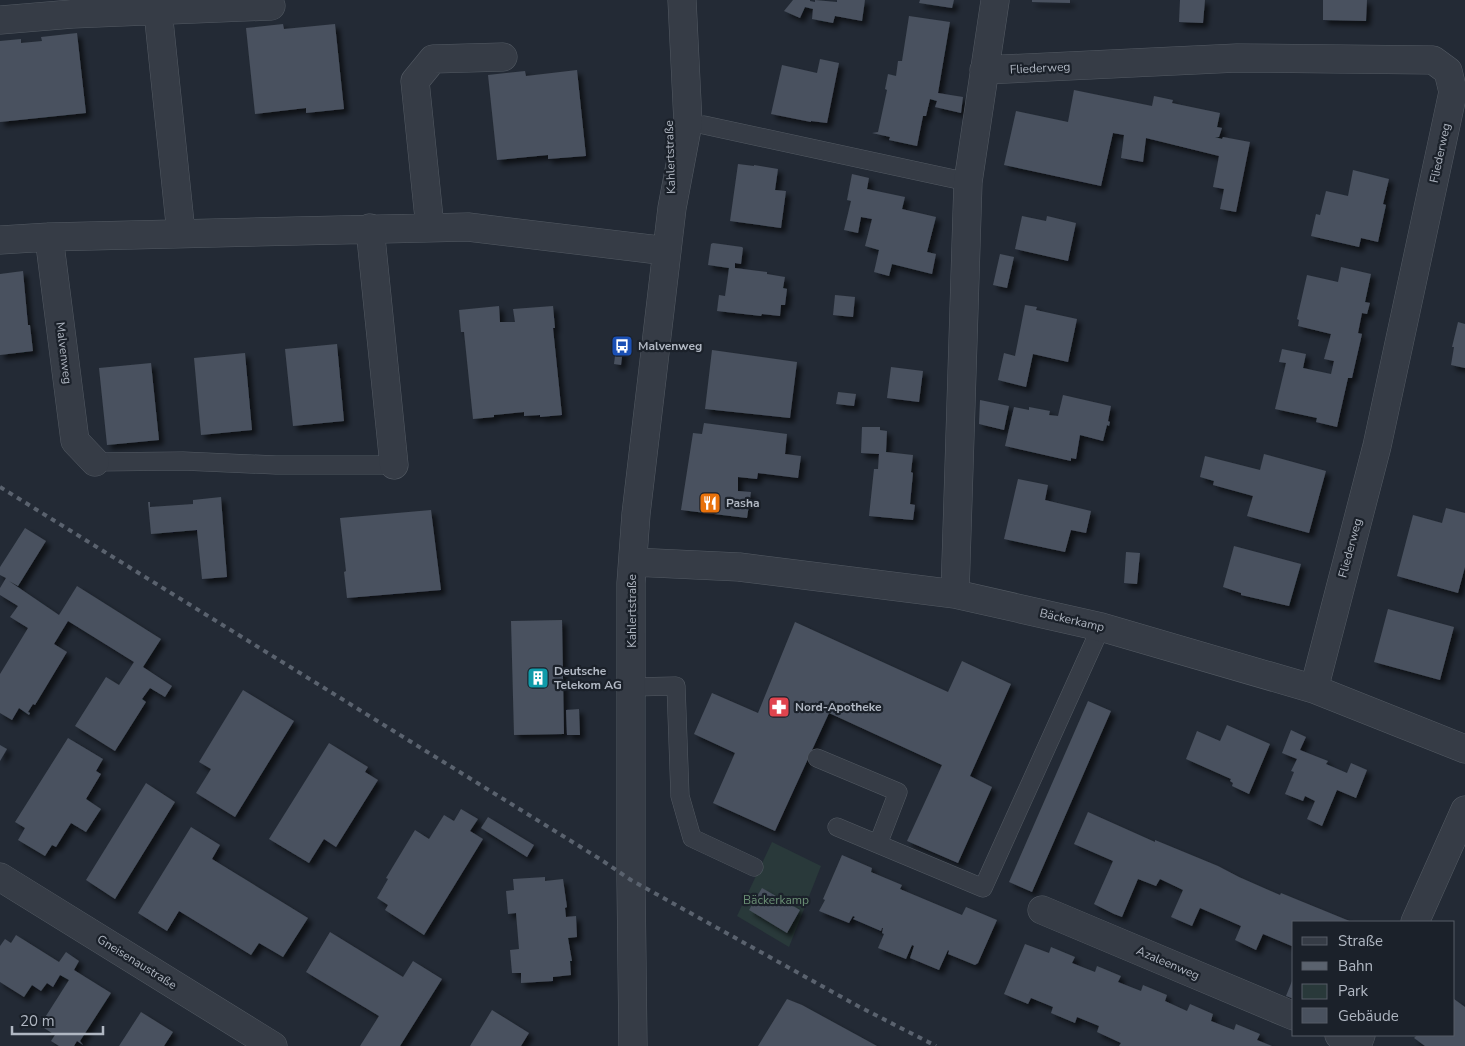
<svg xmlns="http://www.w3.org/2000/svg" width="1465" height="1046" viewBox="0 0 1465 1046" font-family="'Nunito Sans',sans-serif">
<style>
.green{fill:#29393a}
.building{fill:#49515e;filter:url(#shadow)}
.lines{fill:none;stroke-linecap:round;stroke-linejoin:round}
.lane-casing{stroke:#535a63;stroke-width:19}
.street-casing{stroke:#535a63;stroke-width:29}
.lane{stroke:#363c46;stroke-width:18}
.street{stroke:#363c46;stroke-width:28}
.rail{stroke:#5a626e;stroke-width:4;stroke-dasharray:5 5;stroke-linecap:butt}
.labels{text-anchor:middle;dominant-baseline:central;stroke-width:4.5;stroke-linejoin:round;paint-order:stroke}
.street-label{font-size:12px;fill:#b0b7c2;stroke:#1b212a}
.poi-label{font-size:12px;font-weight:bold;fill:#b0b7c2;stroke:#1b212a;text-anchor:start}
.park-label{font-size:12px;fill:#6b9075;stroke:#1b212a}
</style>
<defs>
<filter id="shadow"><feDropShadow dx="4.5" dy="4.5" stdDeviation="2.5" flood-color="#0009"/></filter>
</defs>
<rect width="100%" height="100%" fill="#232a35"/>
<path class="green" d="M772 842 821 866 789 947 737 916Z"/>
<path class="building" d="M793 0H810V1L815 2V0L837 2V0H865L862 21 835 16 833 23 812 19 813 9 805 7 800 18 784 11Z
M920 0H954L952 8 919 3Z
M1032 0H1070V3L1032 2Z
M1180 0H1205L1203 23 1179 22Z
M1323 0H1367L1366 21 1323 20Z
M909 16 950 22 938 93 963 97 961 113 935 107 937 101 930 99 926 116H923L917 146 889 140 890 137 872 133 878 132 887 90 885 89 888 74 896 76 898 61H902Z
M283 24 284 29 335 24 344 109 306 113V108L255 114 246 28Z
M77 33 86 113 0 122V41L21 39V43L42 41 41 37Z
M820 59 839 63 827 123 811 121V122L771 114 782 65 817 73Z
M577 70 586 156 548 159V155L497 160 488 75 525 71 526 76Z
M1074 90 1152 106 1154 96 1173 100 1172 103 1220 113 1217 127 1222 128 1219 137H1215L1222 139 1223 137 1250 142 1236 212 1220 209 1224 189 1213 187 1219 156 1146 138 1143 162 1121 158 1124 135 1113 133 1101 186 1004 165 1016 111 1068 122Z
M738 164 754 166V165L778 169 775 190 786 191 781 228 730 221Z
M1353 170 1389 179 1383 204 1386 205 1378 242 1361 238 1359 247 1311 236 1316 214 1320 215 1326 191 1348 196Z
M852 174 869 178 867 189 905 197 902 209 936 217 927 252 936 254 932 274 892 264 889 276 874 272 879 250 865 246 872 219 861 217 858 233 844 230 851 201 847 200Z
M1022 216 1046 221 1047 216 1076 223 1068 261 1015 249Z
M713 243 742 247 743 248 741 264 735 263V268L767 272V274L785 277 783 288 787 289 785 305H781L780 316 762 314 761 316 717 311 719 295 725 296 729 268 708 265 711 244Z
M1000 254 1014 257 1007 288 993 285Z
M1341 267 1371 274 1365 302 1370 303 1367 314 1362 313 1358 333 1362 334 1352 378H1348L1337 427 1316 422 1317 418 1275 409 1286 363 1279 362 1282 349 1306 354 1303 368 1331 374 1334 361 1324 359 1331 334 1298 326 1299 320 1297 319 1307 275 1338 282Z
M23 271 28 325H30L33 351 0 355V274Z
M835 295 855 297 853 317 833 315Z
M1025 305 1037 307 1036 310 1077 319 1068 362 1033 354 1026 387 998 380 1004 353 1015 356Z
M499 306 500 322H515L513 309 553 306 555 328H553L562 415 540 417V415L524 416V412L494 415V417L473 419 464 332H461L459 310Z
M1458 322 1465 324V368L1451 365 1454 347H1452Z
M337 344 344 421 293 426 285 349Z
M616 348 623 349 621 365 614 364Z
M712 350 797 362 790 418 705 409Z
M245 353 252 430 201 435 194 358Z
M151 363 159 440 107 445 99 368Z
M891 367 923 371 919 402 887 398Z
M838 392 856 394 854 406 836 404Z
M1063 395 1111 406 1108 421 1110 422 1109 426 1107 425 1103 441 1080 435 1076 459 1071 458V461L1005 446 1014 407 1029 410V407L1050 411 1049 415 1058 416Z
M980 400 1009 406 1004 430 979 424Z
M704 423 787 434 785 454 801 456 798 478 758 473 757 479 738 477V491L751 492 747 518 681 510 693 433 702 434Z
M862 427H880V430L887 431 886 452 913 455 911 472 913 473 910 504 915 505 913 520 869 516 874 469H878L879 454 861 453Z
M1264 454 1326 471 1309 533 1247 516 1253 496 1213 485 1214 481 1200 477 1205 456 1260 470Z
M1018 479 1048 485 1045 500 1091 511 1086 533 1071 530 1065 552 1004 539Z
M221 497 227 577 202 579 197 530 151 534 148 502H150V507L193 504V500Z
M1446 508 1465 513V567L1458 593 1397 576 1413 515 1442 523Z
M431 510 441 590 347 598 344 572 346 571 340 518Z
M25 528 46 541 18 586 9 581 59 615 77 586 161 639 143 667 172 686 165 697 150 688 142 699 146 702 115 751 75 726 106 677 119 685 134 662 68 621 54 644 67 652 35 705 33 704 28 712 30 713 29 715 19 708 12 720 0 713V674L28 628 10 617 18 606 0 595V588L6 578 0 575V567Z
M1234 546 1301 564 1289 606 1241 595V593L1223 587Z
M1126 552 1140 553 1137 584 1124 583Z
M1388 609 1454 627 1440 680 1374 662Z
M562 620 564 734 514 735 511 621Z
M795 622 948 692 962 661 1011 684 970 776 992 787 958 863 907 841 942 765 829 713 775 831 713 803 735 753 694 734 712 693 758 713Z
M243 690 294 721 235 817 196 793 211 769 199 762Z
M1088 701 1111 711 1032 892 1009 882Z
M579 709 580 735H567L566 710Z
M1227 725 1270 744 1249 794 1232 786 1233 783 1230 781 1231 779 1186 759 1197 731 1220 741Z
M1291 730 1306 737 1300 750 1328 761 1326 764 1347 773 1351 763 1367 770 1356 798 1337 790 1322 826 1307 819 1315 801 1305 796 1303 801 1285 794 1294 772 1291 771 1297 759 1282 753Z
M68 738 103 759 96 771 101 774 86 799 101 809 86 832 71 823 56 847 52 845 45 856 18 840 25 828 15 822Z
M329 743 368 767 365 772 378 780 336 847 324 839 309 863 269 839Z
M0 745 7 749 0 761Z
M146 783 175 802 115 899 86 880Z
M461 809 478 819 470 831 483 839 424 935 385 910 388 905 377 898 388 879 386 878 415 830 429 839 444 815 454 821Z
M1088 812 1155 842V840L1218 866 1239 877 1280 895 1281 893 1352 922H1294V947L1263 934 1256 950 1235 940 1241 926 1200 908 1192 926 1171 917 1183 890 1160 879 1156 886 1138 879 1122 917 1114 914 1094 904 1113 861 1074 844Z
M488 817 534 845 527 857 481 828Z
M191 827 220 845 212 859 308 918 283 957 259 943 251 955 179 911 167 931 138 913Z
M842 855 872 868 871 872 902 885 900 889 962 915 966 907 997 920 978 963 975 965 948 954 949 951 948 950 939 970 910 958 914 946 912 945 906 959 878 948 884 934 882 933 883 928H882L881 931 853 919 855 917 853 916 849 923 819 911 825 900 823 899Z
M545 877V881L563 879 567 907 565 908 566 917 576 916 577 937 568 938 572 961H570L571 975 553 977V981L521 983V973H512L510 950 519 949 516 913 508 914 506 891 514 890 513 879Z
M762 888 800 910 787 933 749 910Z
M330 932 403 977 413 961 442 979 400 1046H360L379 1016 306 972Z
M16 935 59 962 66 952 79 961 74 970 111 993 80 1041 83 1045 77 1041 74 1046H59L51 1041 55 1035 44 1028 47 1023 40 1018 44 1019 69 980 60 975 53 987 47 983 41 991 32 985 24 997 0 982V946L5 939 11 943Z
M1025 944 1049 953 1051 947 1075 957 1072 963 1095 972 1097 966 1121 976 1118 982 1141 991 1143 985 1167 995 1165 1001 1187 1011 1190 1004 1213 1014 1211 1021 1234 1030 1236 1024 1260 1034 1257 1040 1272 1046H1119L1121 1043 1097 1032 1099 1026 1077 1017 1075 1023 1051 1013 1053 1007 1031 998 1028 1004 1004 994Z
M1294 976V999L1286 996Z
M787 999 802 1005 877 1046H758Z
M1454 999 1465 1007V1046H1425L1414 1038 1417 1035H1454Z
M492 1010 529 1033 521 1046H470Z
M141 1012 173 1032 164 1046H119Z"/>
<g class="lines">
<g class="lane-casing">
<path id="lane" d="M704 125 968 182
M95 462 183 461 276 465H394
M632 687 676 686 680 796 692 838 754 867
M817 758 898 792 878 844
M837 827 983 888 1101 627"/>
</g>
<g class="street-casing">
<path id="street" d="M158 11 181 233
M0 20 72 14 271 6
M984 70 1237 58 1433 60 1448 71 1453 92 1377 446 1314 689
M370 228 394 465
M430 228 415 81 433 59 503 57
M49 237 75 441 95 462
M0 240 49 237 468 227 667 251
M633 562 739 567 955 594 1101 627 1314 689 1465 749
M955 594 968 182 995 1
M0 877 273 1046
M1042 910 1294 1016
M1415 922 1465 810
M1339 1035 1358 1043 1361 1035
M633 1046 631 880V583L636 514 672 208 688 123 682 0"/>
</g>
<use href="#lane" class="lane"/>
<use href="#street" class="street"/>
<path class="rail" d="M0 487 600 859 631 880 856 1005 936 1046"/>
</g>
<defs>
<g id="bus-square" transform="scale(1.125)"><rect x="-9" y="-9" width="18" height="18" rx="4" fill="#1a4fb4" stroke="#1b212a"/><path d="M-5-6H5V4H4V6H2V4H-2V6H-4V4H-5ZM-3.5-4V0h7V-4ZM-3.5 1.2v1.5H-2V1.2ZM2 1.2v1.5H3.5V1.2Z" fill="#fff"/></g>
<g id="restaurant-square" transform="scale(1.125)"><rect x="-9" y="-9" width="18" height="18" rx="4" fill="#e8710a" stroke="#1b212a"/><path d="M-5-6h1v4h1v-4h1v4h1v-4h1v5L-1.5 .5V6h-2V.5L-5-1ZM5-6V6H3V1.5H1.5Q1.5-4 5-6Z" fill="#fff"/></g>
<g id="building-square" transform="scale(1.125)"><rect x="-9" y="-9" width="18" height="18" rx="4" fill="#0f9aa8" stroke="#1b212a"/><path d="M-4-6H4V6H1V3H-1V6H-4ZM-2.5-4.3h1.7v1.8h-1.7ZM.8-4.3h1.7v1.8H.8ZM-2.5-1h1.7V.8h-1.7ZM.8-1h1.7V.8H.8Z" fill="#fff"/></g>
<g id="pharmacy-square" transform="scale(1.125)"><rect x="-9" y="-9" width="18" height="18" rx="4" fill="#e0444e" stroke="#1b212a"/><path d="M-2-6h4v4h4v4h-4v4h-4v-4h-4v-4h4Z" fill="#fff"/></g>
</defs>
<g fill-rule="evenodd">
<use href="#bus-square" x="622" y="346"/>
<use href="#restaurant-square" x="710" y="503"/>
<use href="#building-square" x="538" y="678"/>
<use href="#pharmacy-square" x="779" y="707"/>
</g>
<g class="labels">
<g class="street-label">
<text transform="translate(1040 68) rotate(-3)">Fliederweg</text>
<text transform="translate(1440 153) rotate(-78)">Fliederweg</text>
<text transform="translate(670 157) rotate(-92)">Kahlertstraße</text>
<text transform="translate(64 353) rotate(83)">Malvenweg</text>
<text transform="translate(1350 548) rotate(-75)">Fliederweg</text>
<text transform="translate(632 611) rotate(-90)">Kahlertstraße</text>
<text transform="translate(1072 620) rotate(13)">Bäckerkamp</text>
<text transform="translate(137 962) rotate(32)">Gneisenaustraße</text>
<text transform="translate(1168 963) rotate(23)">Azaleenweg</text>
</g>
<g class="poi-label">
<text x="638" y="346">Malvenweg</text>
<text x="726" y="503">Pasha</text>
<text x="554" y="671">Deutsche<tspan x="554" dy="14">Telekom AG</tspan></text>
<text x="795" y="707">Nord-Apotheke</text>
</g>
<g class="park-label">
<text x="776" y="900">Bäckerkamp</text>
</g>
</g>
<rect x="1292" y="921" width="162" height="115" fill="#1b212a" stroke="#575d67"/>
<rect x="1302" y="937" width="25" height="8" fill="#363c46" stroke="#575d67"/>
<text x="1338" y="946" font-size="15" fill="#b0b7c2">Straße</text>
<rect x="1302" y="962" width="25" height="8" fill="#5a626e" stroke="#575d67"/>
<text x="1338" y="971" font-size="15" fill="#b0b7c2">Bahn</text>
<rect x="1302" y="984" width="25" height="15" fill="#29393a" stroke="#575d67"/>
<text x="1338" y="996" font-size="15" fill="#b0b7c2">Park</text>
<rect x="1302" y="1008" width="25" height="15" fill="#49515e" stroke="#575d67"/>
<text x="1338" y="1021" font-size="15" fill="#b0b7c2">Gebäude</text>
<path d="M12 1026v8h91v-8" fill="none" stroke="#b0b7c2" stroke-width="2.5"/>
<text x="20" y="1026" font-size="15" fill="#b0b7c2" stroke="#1b212a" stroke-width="4" paint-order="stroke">20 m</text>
</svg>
